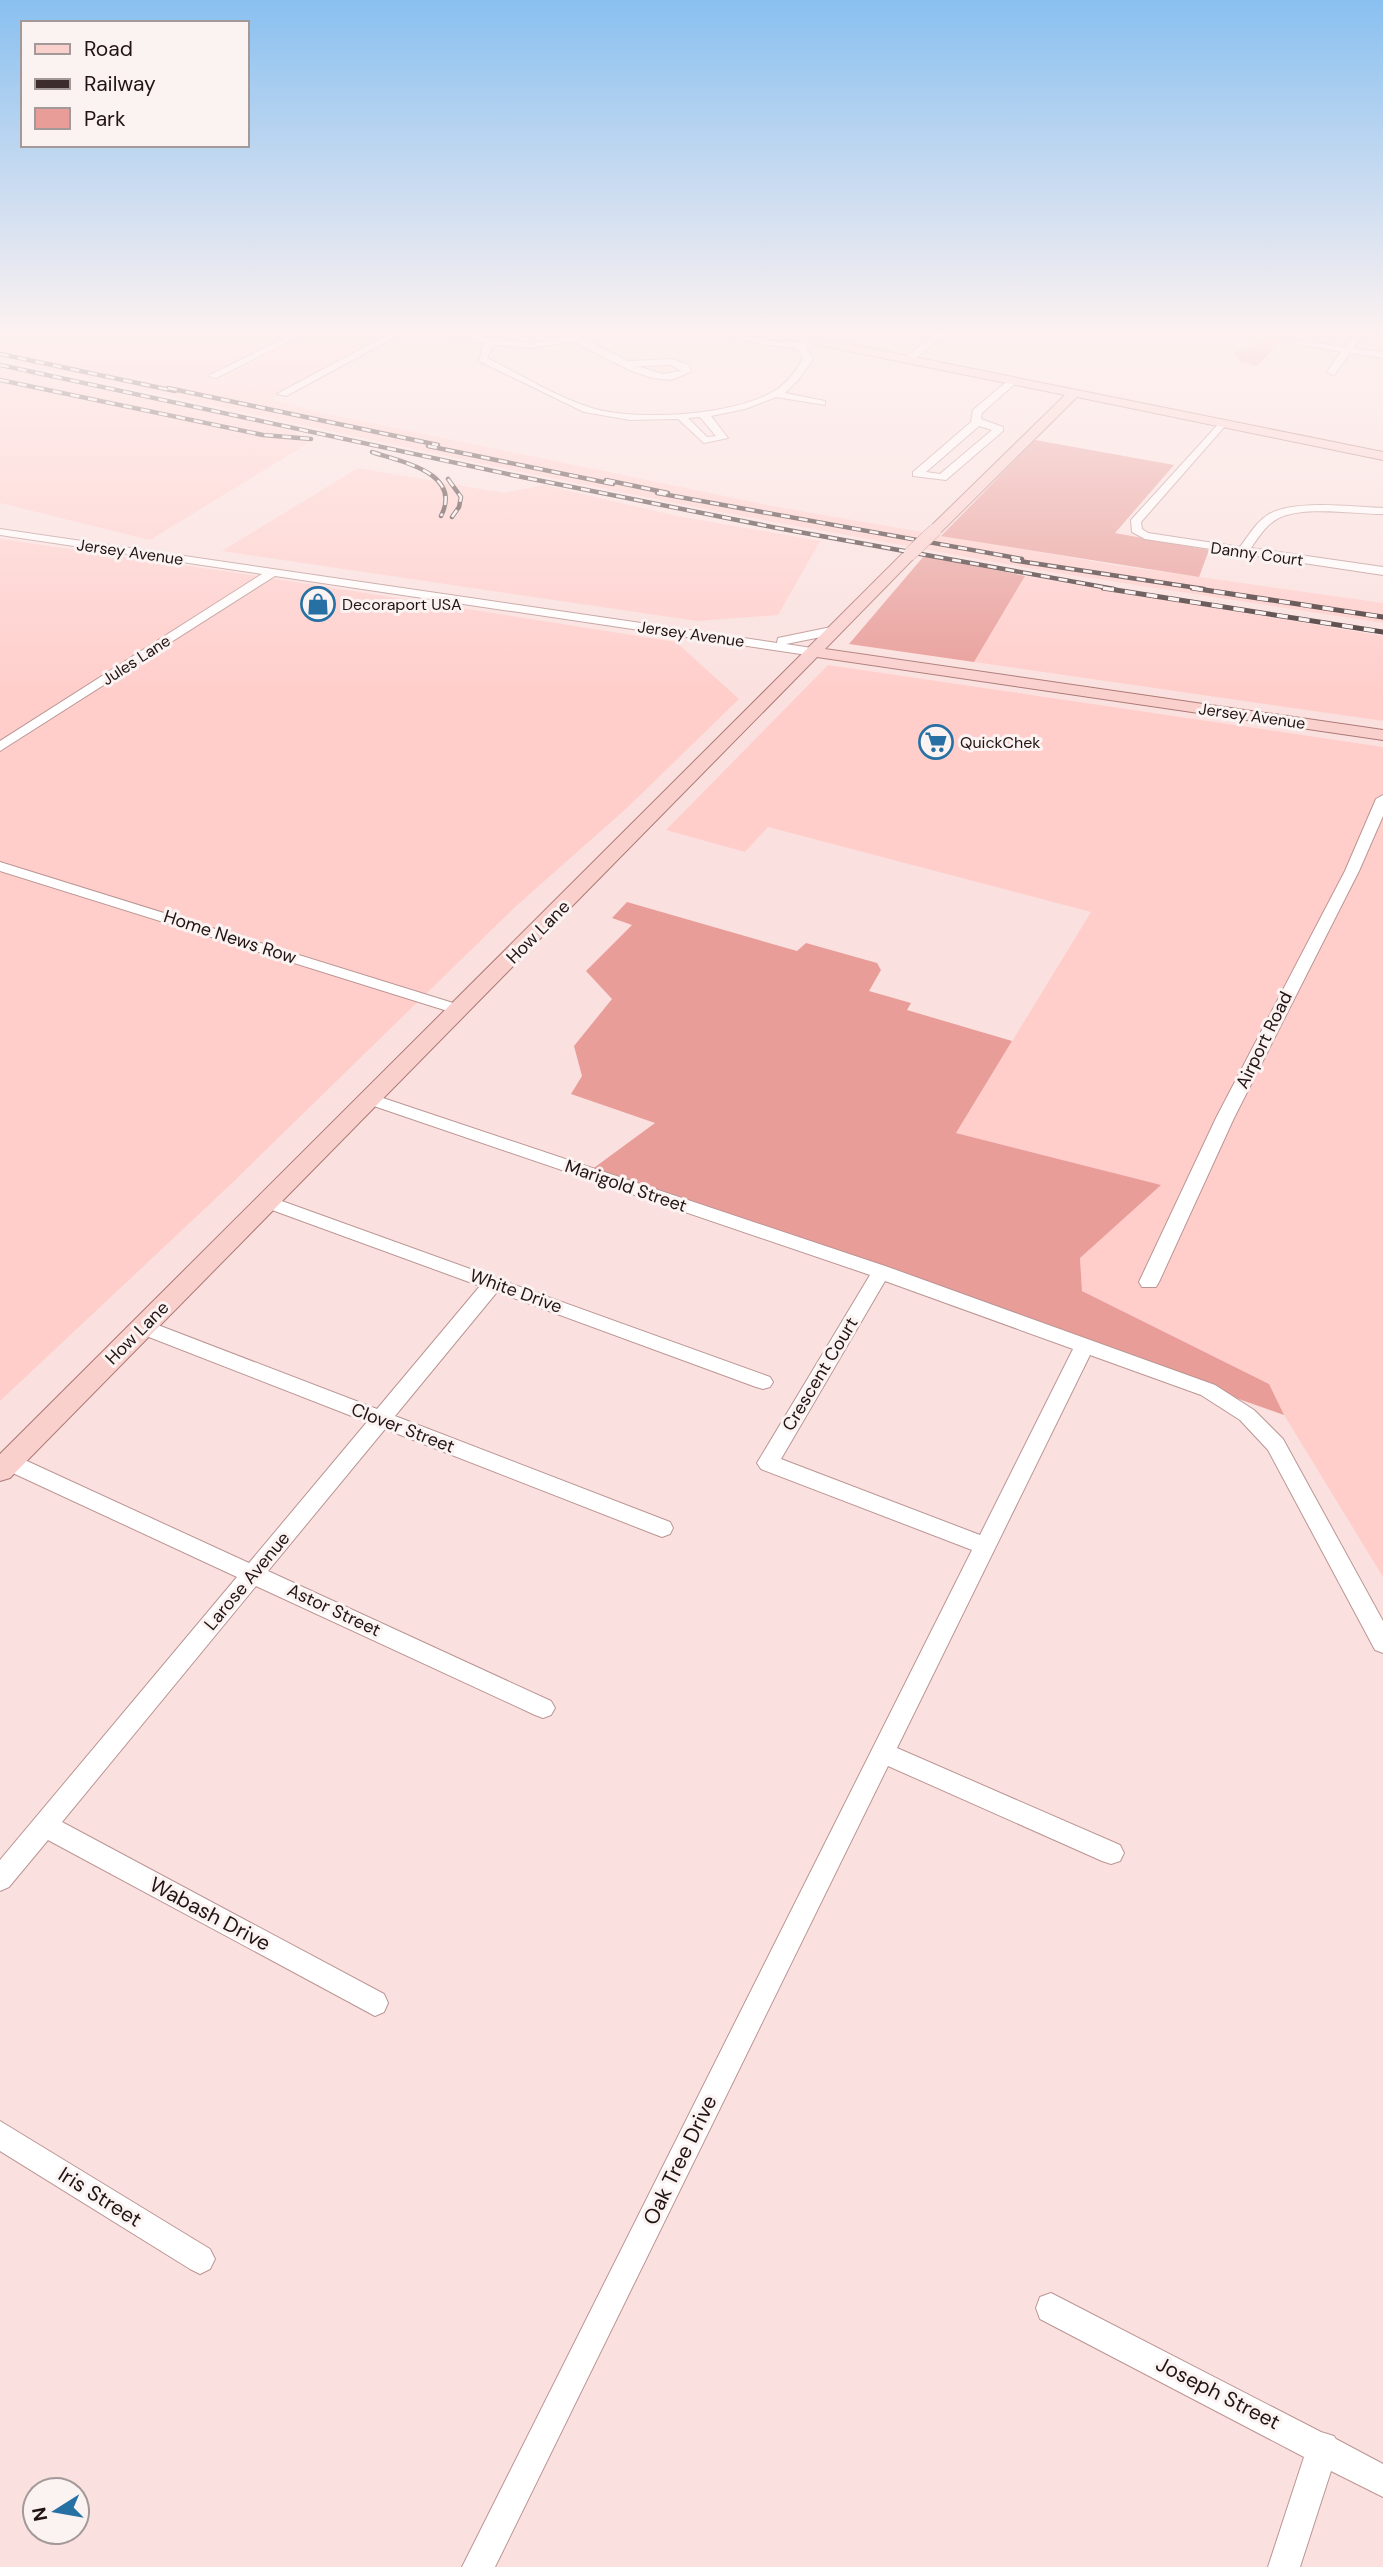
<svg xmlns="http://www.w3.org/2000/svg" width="1383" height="2567" viewBox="0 0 1383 2567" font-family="'DM Sans',sans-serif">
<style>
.built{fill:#ffcecb}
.green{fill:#e89d99}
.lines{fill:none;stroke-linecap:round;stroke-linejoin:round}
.minor-casing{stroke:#bb9593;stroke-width:2}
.major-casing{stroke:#ac7976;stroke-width:2}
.minor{fill:#fff;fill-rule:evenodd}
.major{fill:#fad0cd;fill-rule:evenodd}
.rail-far1-casing{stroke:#3c2c2b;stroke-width:4.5}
.rail-casing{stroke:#3c2c2b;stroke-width:5}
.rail-far1{stroke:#fbf2f2;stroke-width:2.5;stroke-dasharray:9;stroke-linecap:butt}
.rail{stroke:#fbf2f2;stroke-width:3.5;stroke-dasharray:11;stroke-linecap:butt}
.major-bridge-casing{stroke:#ac7976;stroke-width:14;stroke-linecap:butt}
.major-bridge{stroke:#fad0cd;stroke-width:13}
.labels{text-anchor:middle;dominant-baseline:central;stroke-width:6;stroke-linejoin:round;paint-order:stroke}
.far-street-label{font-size:16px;fill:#221413;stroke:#fbf2f2}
.far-poi-label{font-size:16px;fill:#221413;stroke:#fbf2f2;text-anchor:start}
.street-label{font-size:18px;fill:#221413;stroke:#fbf2f2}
.near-street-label{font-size:21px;fill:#221413;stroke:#fbf2f2}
</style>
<rect width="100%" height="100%" fill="#fae1df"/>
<path class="built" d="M0 334H395L271 399 314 411 772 506 1114 565 1383 603V623L1038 570 720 512 502 468 0 360Z
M0 368 293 430 308 443 150 540 0 503Z
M358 468 504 493 544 485 677 516 820 541 778 615 697 621 222 551Z
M0 539 251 575 676 642 739 699 628 807 514 908 229 1186 0 1401Z
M1025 576 1383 636V721L974 662Z
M828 665 1383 747V1577L1284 1415 1268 1384 1082 1291 1080 1258 1160 1185 956 1133 1091 912 768 827 745 852 666 830Z"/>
<path class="green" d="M1263 334H1288L1257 366 1240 362 1234 352 1254 345Z
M1035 440 1174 465 1115 533 1209 550 1199 577 941 536Z
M924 556 1025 576 974 662 849 644Z
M627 902 797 951 806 943 877 963 881 970 869 991 911 1003 907 1010 1012 1041 956 1133 1161 1185 1080 1258 1082 1291 1269 1384 1284 1415 591 1170 655 1123 571 1094 582 1076 574 1046 612 999 586 971 632 925 612 918Z"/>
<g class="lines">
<g class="minor-casing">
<path id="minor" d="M160 334H171L166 337Z
M292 334H304L216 378 208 376Z
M389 334H401L286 396 277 394Z
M444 334 532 343 584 334 580 337 627 361 672 359 689 365 691 372 671 380 652 378 629 370 572 341 532 348 493 345 487 358C522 375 557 398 595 409 641 421 739 416 779 388 789 380 797 370 803 359L797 348 767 345 722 334C746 334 769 343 794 342 810 342 823 333 838 334L823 342 806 347 813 359 799 379 785 393 825 401V405L776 397 745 409 711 416 728 438 704 443 678 419 630 420 584 412 479 361 484 343ZM671 365 681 371 663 374 637 366ZM700 417 716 436 707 437 688 418Z
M935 334H946L913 360H907V356Z
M1354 334H1363L1353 348 1383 352V358L1350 353 1335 374 1332 375 1327 372 1341 352 1292 343 1297 340 1345 347Z
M1011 378 1019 380 982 413 981 419 1003 427V431L946 480 913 476V472L971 422 973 410ZM979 426 992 430 940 474 926 472Z
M1222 420 1227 423 1226 425 1141 522 1142 529 1148 533 1240 547C1249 535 1257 521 1269 514 1298 499 1351 507 1383 508V514C1355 514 1301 505 1277 519 1266 525 1258 538 1251 548L1383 567V575L1145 539 1132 532 1131 520Z
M0 529 777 643 778 638 836 626 842 630 836 634 786 644 818 649 820 652 814 656 275 576 0 751V741L262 574 0 535Z
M1383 795V816L1359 871 1234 1118 1159 1282 1156 1287H1142L1139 1282 1216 1118 1345 871 1376 799Z
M0 862 466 1007 468 1010 460 1015 454 1013 0 871Z
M371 1094 888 1267 1215 1385 1254 1410 1283 1439 1383 1621V1653L1375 1650 1268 1450 1240 1420 1201 1395 1090 1355 897 1748 1120 1845 1124 1853 1120 1861 1111 1864 1102 1861 888 1766 495 2567H462L972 1550 761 1469 757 1463 870 1275 365 1103 362 1099 365 1095ZM885 1281 1073 1349 980 1535 781 1459Z
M268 1196 770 1377 773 1382 770 1387 763 1389 756 1387 497 1292 395 1416 670 1522 673 1528 670 1534 662 1537 654 1534 385 1429 268 1571 551 1701 555 1708 551 1715 543 1718 535 1715 256 1586 62 1822 384 1994 388 2003 384 2012 375 2016 48 1840 9 1887 0 1891V1860L237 1577 2 1468V1456L9 1454 16 1456 249 1563 367 1422 136 1332 133 1327 136 1322H150L377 1409 480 1286 261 1206 259 1202 261 1198Z
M0 2121 210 2249 215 2259 210 2269 200 2274 190 2269 0 2151Z
M1051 2293 1321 2432 1334 2436 1336 2439 1383 2464V2497L1331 2471 1300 2567H1268L1304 2457 1040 2319 1036 2308 1040 2297Z"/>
</g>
<g class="major-casing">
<path id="major" d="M778 334H800L1383 452V460L1077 397 940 533 935 534 928 530 930 527 1065 395 784 338Z
M910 550 917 554 915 557 825 649 1383 730V740L817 657 10 1478 0 1481V1454L905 551Z"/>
</g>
<use href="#minor" class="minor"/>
<use href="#major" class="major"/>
<g class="rail-far1-casing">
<path id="rail-far1" d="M0 354 175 391
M0 365 512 475 777 528 1114 589
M0 380 263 435 311 439
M168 388 438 445
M428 446 613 484
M372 452C402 462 463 473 441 516
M448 479 461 497 459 507 452 517
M606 480 668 493
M657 493 1022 559
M1012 560 1204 589"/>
</g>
<g class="rail-casing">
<path id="rail" d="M1103 588 1383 632
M1192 588 1383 617"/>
</g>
<use href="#rail-far1" class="rail-far1"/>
<use href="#rail" class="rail"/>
<g class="major-bridge-casing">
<path id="major-bridge" d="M910 554 935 530"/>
</g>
<use href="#major-bridge" class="major-bridge"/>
</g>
<linearGradient id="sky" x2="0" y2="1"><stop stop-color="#89c0f0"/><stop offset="0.48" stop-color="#fdf2f1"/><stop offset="1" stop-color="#fdf2f1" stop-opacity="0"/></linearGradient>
<rect width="1383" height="693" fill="url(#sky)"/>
<defs>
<g id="shop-ring" transform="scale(1.75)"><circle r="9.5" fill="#fbf2f2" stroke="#2670a4" stroke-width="1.5"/><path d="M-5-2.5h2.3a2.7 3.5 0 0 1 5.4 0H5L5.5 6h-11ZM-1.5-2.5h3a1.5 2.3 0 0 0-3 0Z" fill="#2670a4"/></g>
<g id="supermarket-ring" transform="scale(1.75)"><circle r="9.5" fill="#fbf2f2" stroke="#2670a4" stroke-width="1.5"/><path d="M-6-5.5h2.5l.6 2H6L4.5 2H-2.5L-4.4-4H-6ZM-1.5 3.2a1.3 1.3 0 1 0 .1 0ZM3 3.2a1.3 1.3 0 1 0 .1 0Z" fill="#2670a4"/></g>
</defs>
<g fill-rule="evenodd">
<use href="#shop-ring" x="318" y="604"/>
<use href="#supermarket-ring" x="936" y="742"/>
</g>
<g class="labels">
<g class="far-street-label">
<text transform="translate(130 552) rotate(8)">Jersey Avenue</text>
<text transform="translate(1257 554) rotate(8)">Danny Court</text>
<text transform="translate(691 634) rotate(8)">Jersey Avenue</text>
<text transform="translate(136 660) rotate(-33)">Jules Lane</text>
<text transform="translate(1252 716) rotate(8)">Jersey Avenue</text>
</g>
<g class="far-poi-label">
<text x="342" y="604">Decoraport USA</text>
<text x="960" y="742">QuickChek</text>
</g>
<g class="street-label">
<text transform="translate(538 932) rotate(-45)">How Lane</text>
<text transform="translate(230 937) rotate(18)">Home News Row</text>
<text transform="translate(1264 1040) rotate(-64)">Airport Road</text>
<text transform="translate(626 1186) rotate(19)">Marigold Street</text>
<text transform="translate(516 1291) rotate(20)">White Drive</text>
<text transform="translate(137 1333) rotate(-45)">How Lane</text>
<text transform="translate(820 1374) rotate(-59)">Crescent Court</text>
<text transform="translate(403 1428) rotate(21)">Clover Street</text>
<text transform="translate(247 1581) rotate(-50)">Larose Avenue</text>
<text transform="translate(334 1610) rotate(25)">Astor Street</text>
</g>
<g class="near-street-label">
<text transform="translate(210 1914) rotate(28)">Wabash Drive</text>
<text transform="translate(680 2160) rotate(-64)">Oak Tree Drive</text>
<text transform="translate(100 2197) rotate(32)">Iris Street</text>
<text transform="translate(1218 2393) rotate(27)">Joseph Street</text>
</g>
</g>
<rect x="21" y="21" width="228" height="126" fill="#fbf2f2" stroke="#a49999" stroke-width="2"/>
<rect x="35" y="44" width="35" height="10" fill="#fad0cd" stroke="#a49999" stroke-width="2"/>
<text x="84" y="56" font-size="21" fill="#221413">Road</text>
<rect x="35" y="79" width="35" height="10" fill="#3c2c2b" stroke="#a49999" stroke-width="2"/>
<text x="84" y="91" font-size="21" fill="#221413">Railway</text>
<rect x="35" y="108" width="35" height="21" fill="#e89d99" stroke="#a49999" stroke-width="2"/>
<text x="84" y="126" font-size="21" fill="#221413">Park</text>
<g transform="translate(56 2511) rotate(259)"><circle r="33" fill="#fbf2f2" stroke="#a49999" stroke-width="2"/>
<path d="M0-5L12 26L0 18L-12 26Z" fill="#2670a4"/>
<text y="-10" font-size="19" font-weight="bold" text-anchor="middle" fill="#221413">N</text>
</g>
</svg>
